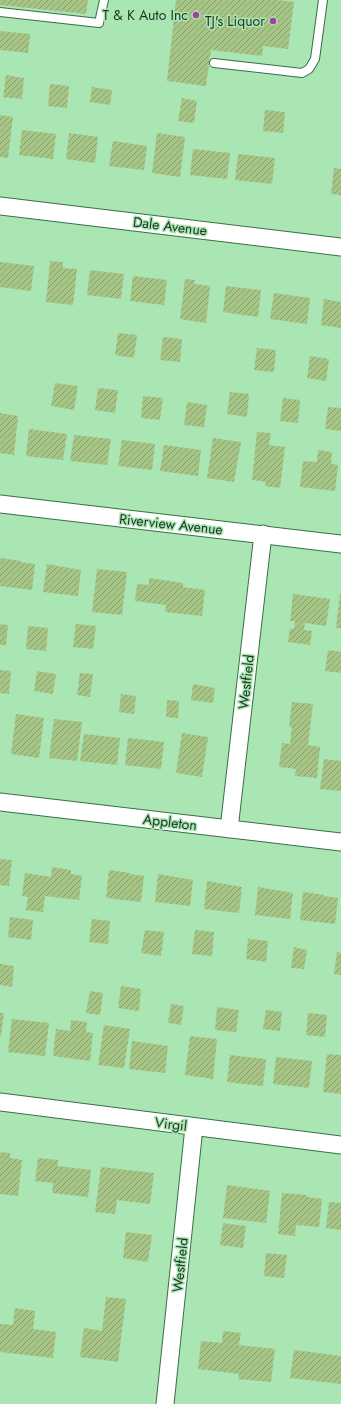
<svg xmlns="http://www.w3.org/2000/svg" width="341" height="1404" viewBox="0 0 341 1404" font-family="Jost,sans-serif">
<style>
.building{fill:url(#building-hatch)}
.lines{fill:none;stroke-linecap:round;stroke-linejoin:round}
.service-casing{stroke:#386f44;stroke-width:10}
.minor-casing{stroke:#386f44;stroke-width:19}
.service{stroke:#fff;stroke-width:8}
.minor{stroke:#fff;stroke-width:17}
.poi-dot{fill:#a63fa2;stroke:#aae5b4;stroke-width:1.5}
.labels{text-anchor:middle;dominant-baseline:central;stroke-width:3;stroke-linejoin:round;paint-order:stroke}
.poi-label{font-size:14px;fill:#1c3421;stroke:#aae5b4;text-anchor:end}
.street-label{font-size:14px;fill:#1c3421;stroke:#aae5b4}
</style>
<defs>
<pattern id="building-hatch" width="6" height="6" patternUnits="userSpaceOnUse"><rect width="6" height="6" fill="#a7c586"/><path d="M-1 1l2-2M0 6l6-6M5 7l2-2" fill="none" stroke="#87a16d"/></pattern>
</defs>
<rect width="100%" height="100%" fill="#aae5b4"/>
<path class="building" d="M0 0H88L86 14 0 5Z
M176 0H277L294 2 288 49 263 46 262 56 211 50 206 86 167 81Z
M0 31 30 34 28 53 0 50Z
M6 75 24 78 22 99 3 97Z
M50 84 69 86 67 108 48 106Z
M92 87 112 90 110 105 90 102Z
M182 98 197 101 194 123 178 121Z
M265 110 285 112 283 133 263 131Z
M0 115 13 117 8 158 0 157Z
M22 130 56 134 53 159 19 155Z
M69 133 98 137 95 163 66 159Z
M157 133 185 137 180 177 152 173Z
M113 141 147 146 144 170 109 166Z
M193 149 230 153 227 179 190 175Z
M238 154 275 158 272 184 235 180Z
M334 168 341 169V195L331 194Z
M50 261 63 262V268L77 269 73 305 46 302Z
M0 262 34 266 31 291 0 287Z
M90 270 124 274 121 299 87 295Z
M133 276 167 280 164 305 130 301Z
M185 279 195 280 194 284 210 286 206 323 180 319Z
M226 286 261 290 258 317 223 312Z
M274 293 310 298 307 324 270 319Z
M324 299 341 302V328L321 325Z
M118 333 137 335 134 358 115 355Z
M163 337 182 339 180 362 160 360Z
M257 348 276 350 274 372 254 370Z
M310 356 329 359 326 381 307 378Z
M55 383 78 386 74 410 51 406Z
M98 388 118 390 115 413 95 410Z
M230 392 249 394 247 417 227 414Z
M143 396 163 398 160 420 141 418Z
M283 398 300 400 298 423 280 421Z
M187 402 207 405 204 427 184 425Z
M328 407 341 408V431L325 429Z
M0 413 18 416 14 455 0 453Z
M29 429 67 434 63 460 26 456Z
M257 432 271 433 269 445 285 447 280 488 265 486 266 482 252 480Z
M74 435 111 439 107 465 70 461Z
M213 438 241 442 234 482 207 478Z
M122 440 155 444 152 470 118 466Z
M164 445 201 450 198 476 160 471Z
M318 450 332 452 331 464 338 465 335 491 300 487 303 461 317 462Z
M0 558 21 561 20 562 35 564 32 590 0 586Z
M47 564 81 570 78 596 43 592Z
M97 569 127 572 122 615 92 612Z
M149 578 183 583V587L205 590 202 616 165 612 166 605 135 601 137 584 149 585Z
M293 594 330 599 326 626 305 623 304 630 312 631 310 645 288 642 290 628 294 629 295 621H290Z
M340 594H341V628H336Z
M0 624 8 625 6 645H0Z
M76 624 96 626 93 649 73 647Z
M28 626 48 628 46 651 26 649Z
M328 650 341 652V673L325 671Z
M0 670 11 671 9 694 0 693Z
M37 671 56 674 53 694 34 691Z
M80 673 93 674 90 697 77 695Z
M193 684 215 688 213 703 191 700Z
M121 694 136 696 134 714 119 712Z
M167 700 179 701 178 718 166 717Z
M292 702 313 704 308 745 320 747 317 778 295 776 296 769 279 767 282 743 290 744 292 727H289Z
M16 714 44 718 39 758 11 754Z
M54 719 82 722 77 761 49 758Z
M182 733 208 737 202 777 176 773Z
M84 734 120 738 117 765 80 761Z
M128 738 164 742 161 769 125 765Z
M324 759 341 761V791L320 789Z
M0 859 12 860 9 886 0 885Z
M52 867 71 870V874L82 876 79 900 45 896 43 912 26 910 28 897 22 896 25 873 51 877Z
M109 870 130 873 129 874 144 876 141 902 106 898Z
M158 874 193 880 190 906 155 902Z
M207 881 242 887 239 913 204 909Z
M258 887 293 893 290 919 255 915Z
M303 892 324 895 323 896 338 898 335 924 300 920Z
M10 917 33 920 31 940 8 937Z
M92 919 110 921 108 944 89 942Z
M145 930 164 932 161 956 141 953Z
M195 930 214 932 212 956 192 954Z
M248 939 268 941 266 962 246 959Z
M294 947 307 950 304 969 291 968Z
M337 952 341 953V975L334 974Z
M0 964 14 966 12 987 0 985Z
M121 986 141 989 139 1011 118 1008Z
M90 991 103 993 100 1015 86 1013Z
M171 1004 184 1006 181 1025 168 1023Z
M217 1007 239 1010 236 1032 215 1030Z
M266 1010 282 1012 280 1031 263 1029Z
M0 1013H4L1 1036H0Z
M308 1013 327 1015 325 1037 306 1035Z
M12 1019 49 1023 45 1056 8 1052Z
M71 1020 87 1022 86 1032 93 1033 90 1061 53 1056 56 1029 70 1031Z
M104 1025 130 1029 124 1068 98 1065Z
M190 1036 217 1039 213 1079 185 1075Z
M132 1041 168 1046 165 1073 129 1069Z
M327 1054 341 1055V1094L323 1092Z
M230 1055 266 1059 263 1086 227 1082Z
M276 1057 312 1061 309 1088 273 1084Z
M0 1152 10 1153V1158L22 1160 18 1196 0 1194Z
M38 1158 58 1160V1166L91 1170 88 1197 52 1193 53 1183 35 1181Z
M101 1167 154 1173 150 1204 117 1200 115 1214 95 1212Z
M227 1185 270 1191 266 1223 223 1218Z
M282 1193 307 1195V1197L322 1199 319 1227 296 1225 295 1236 278 1234Z
M329 1202 341 1203V1230L326 1228Z
M223 1223 246 1226 243 1248 220 1245Z
M126 1232 152 1235 148 1262 123 1258Z
M266 1253 287 1255 284 1278 264 1276Z
M106 1297 126 1299 118 1362 80 1357 84 1328 102 1331Z
M15 1308 35 1311 33 1329 56 1332 53 1358 0 1352V1324L13 1325Z
M223 1331 241 1333 239 1345 275 1349 271 1382 238 1379 239 1374 198 1369 201 1341 222 1343Z
M294 1350 341 1356V1384L290 1378Z"/>
<g class="lines">
<g class="service-casing">
<path id="service" d="M0 12 99 23 104 0
M214 63 302 73 309 69 315 59 323 0"/>
</g>
<g class="minor-casing">
<path id="minor" d="M0 206 341 247
M0 504 341 544
M0 802 341 842
M229 829 263 534
M0 1102 341 1145
M165 1404 194 1127"/>
</g>
<use href="#service" class="service"/>
<use href="#minor" class="minor"/>
</g>
<g class="poi-dot">
<circle cx="196" cy="15" r="4"/>
<circle cx="273" cy="21" r="4"/>
</g>
<g class="labels">
<g class="poi-label">
<text x="188" y="15">T &amp; K Auto Inc</text>
<text x="265" y="21">TJ's Liquor</text>
</g>
<g class="street-label">
<text transform="translate(170 226) rotate(7)">Dale Avenue</text>
<text transform="translate(171 524) rotate(6)">Riverview Avenue</text>
<text transform="translate(246 682) rotate(-84)">Westfield</text>
<text transform="translate(170 822) rotate(7)">Appleton</text>
<text transform="translate(171 1124) rotate(7)">Virgil</text>
<text transform="translate(180 1265) rotate(-84)">Westfield</text>
</g>
</g>
</svg>
